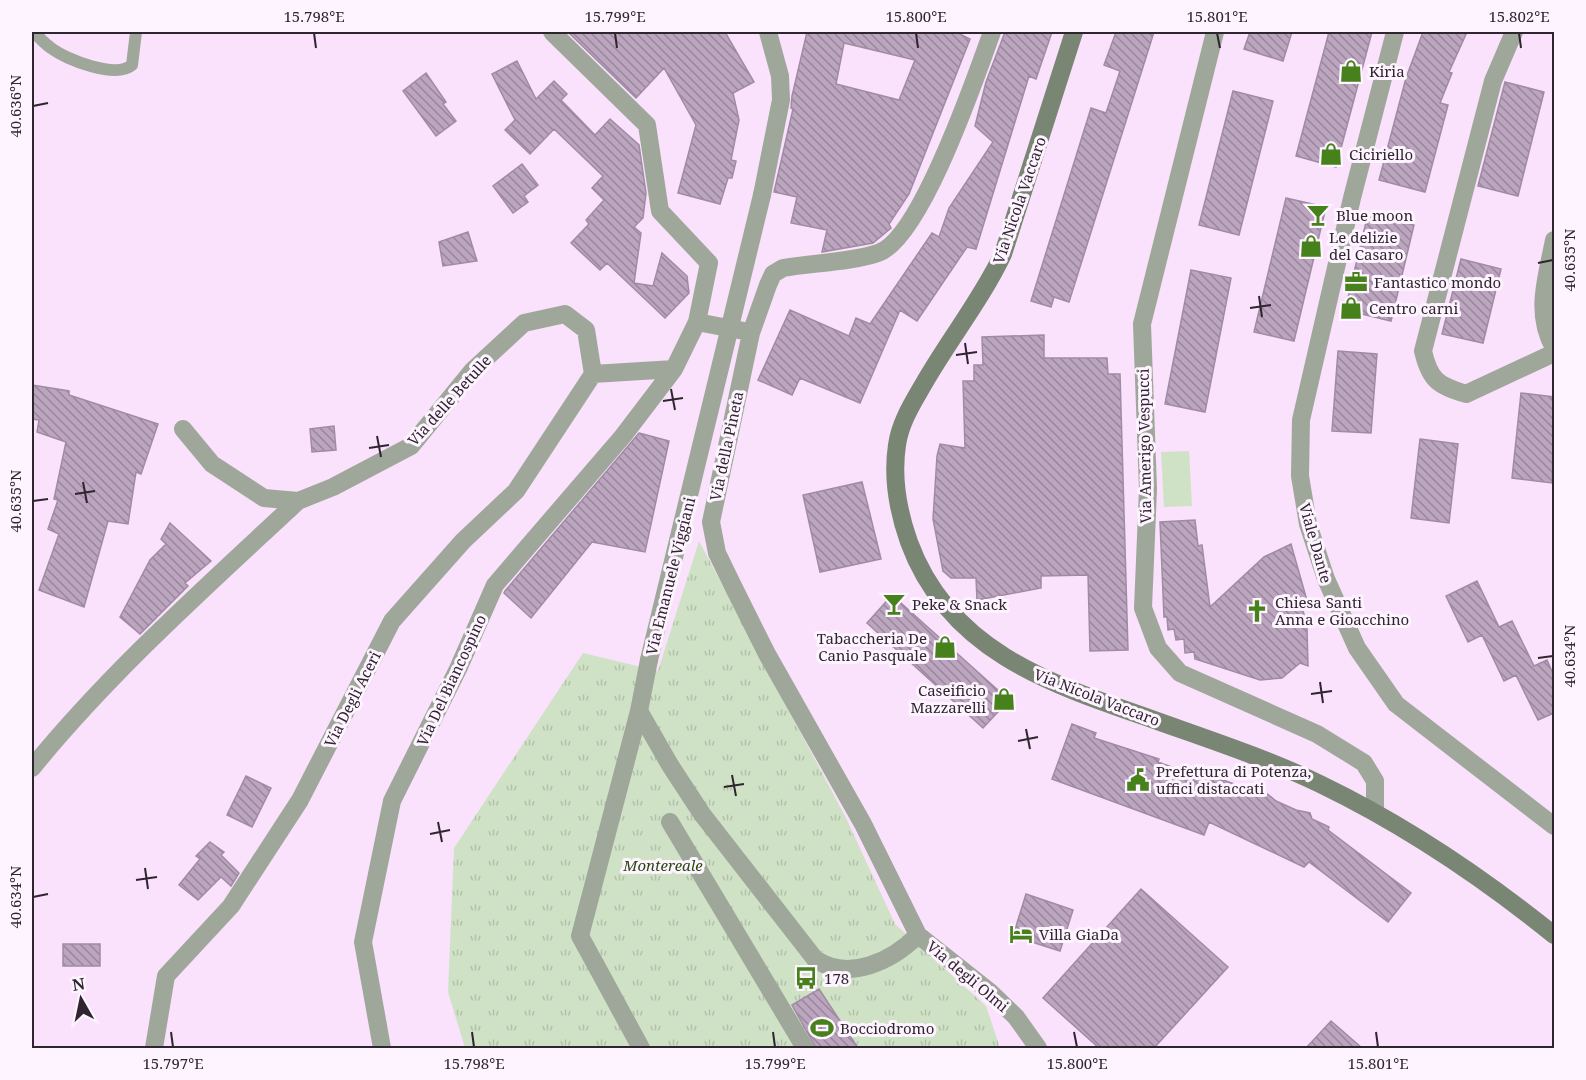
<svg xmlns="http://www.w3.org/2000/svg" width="1586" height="1080" viewBox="0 0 1586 1080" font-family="'Noto Serif',serif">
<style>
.park{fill:url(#park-tufts)}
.garden{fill:#cfe2c6}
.building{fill:url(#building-back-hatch);stroke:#a18ba4;stroke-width:1.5;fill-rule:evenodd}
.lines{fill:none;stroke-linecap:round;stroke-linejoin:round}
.lane{stroke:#9fa79b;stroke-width:12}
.street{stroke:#9fa79b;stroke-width:18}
.secondary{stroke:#7a8674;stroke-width:18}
.street-bridge{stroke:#9fa79b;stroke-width:18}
.ticks{fill:none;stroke:#2e252f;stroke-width:2}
.labels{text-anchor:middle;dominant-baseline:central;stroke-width:6;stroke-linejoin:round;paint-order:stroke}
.poi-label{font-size:15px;fill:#2e252f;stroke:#fef4ff;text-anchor:start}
.street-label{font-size:15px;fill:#2e252f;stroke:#fef4ff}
.park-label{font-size:15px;font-style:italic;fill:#274a0e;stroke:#fef4ff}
.neatline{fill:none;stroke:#2e252f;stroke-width:2}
.ticks-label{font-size:15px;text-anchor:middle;fill:#2e252f}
</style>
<defs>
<pattern id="park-tufts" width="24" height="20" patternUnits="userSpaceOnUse" patternTransform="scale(1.5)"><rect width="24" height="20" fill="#cfe2c6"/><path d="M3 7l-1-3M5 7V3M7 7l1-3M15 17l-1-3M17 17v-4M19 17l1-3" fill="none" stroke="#b2c2aa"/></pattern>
<pattern id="building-back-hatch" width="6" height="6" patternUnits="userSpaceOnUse" patternTransform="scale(1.5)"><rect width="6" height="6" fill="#bca5bf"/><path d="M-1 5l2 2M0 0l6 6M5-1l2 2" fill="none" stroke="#99869c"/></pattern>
</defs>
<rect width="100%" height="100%" fill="#fae1fc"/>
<path class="park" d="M699 541 846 818 895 924 986 1006 1000 1048H465L448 992 454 848 583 653 658 671Z"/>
<path class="garden" d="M1189 451 1192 506 1164 507 1161 452Z"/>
<path class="building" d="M568 32H725L754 82 733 93 739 120 731 160 736 161 732 178H728L720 204 678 193 696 125 664 68 636 98Z
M807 32H956L970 39 909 194 889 224 891 228 873 243 822 252 827 230 791 223 797 197 774 192 793 109 791 108 792 96ZM844 43 915 60 899 100 836 84Z
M1005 32H1052L1036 79 1029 76 976 249 967 247 917 321 900 310 860 403 800 378 792 395 758 380 790 310 849 336 856 318 870 324 932 233 939 237 949 208 993 142 975 126 986 82Z
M1116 32H1154L1069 302 1054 297 1051 307 1031 301 1091 108 1106 113 1120 71 1104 65Z
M1250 32H1292L1283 61 1244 49Z
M1329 32H1372L1336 167 1296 156Z
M1423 32H1467L1449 72 1452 73 1440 103 1448 105 1425 192 1379 180 1406 78Z
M517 61 536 99 554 81 567 94 561 100 595 135 610 119 639 145 646 193 643 218 634 227 641 233 634 283 653 286 662 253 687 276 689 293 665 318 607 263 600 270 571 243 589 224 586 220 604 200 592 188 603 176 554 129 530 154 505 130 515 120 492 74Z
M426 73 446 102 443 104 456 121 436 136 403 91Z
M1505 82 1544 92 1518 196 1478 186Z
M1233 91 1273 101 1239 235 1199 225Z
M522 164 538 185 524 196 528 202 513 213 493 186Z
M1286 198 1326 207 1294 341 1254 332Z
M1368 214 1414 225 1391 321 1345 310Z
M468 232 477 261 443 266 439 242Z
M1461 259 1501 269 1483 343 1442 334Z
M1191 270 1231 278 1205 412 1165 404Z
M1044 335V358H1107L1108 374H1120L1128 650 1090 651 1088 575 1041 576V588L977 600 976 578H951L943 571 933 519 937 456 940 444 965 448 963 381H974V365H983L982 337Z
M1338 351 1377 354 1371 433 1332 431Z
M32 385 69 391V395L158 424 141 474 136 472 128 524 108 521 84 607 39 590 59 534 48 529 58 500 54 499 66 442 37 432 39 420 32 419Z
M1521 393 1554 397 1552 483 1512 478Z
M334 426 336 450 312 452 310 429Z
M639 433 669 441 645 552 592 542 531 618 504 593 505 591Z
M1420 439 1458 444 1449 523 1411 518Z
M862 482 881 559 820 572 803 495Z
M1195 520 1198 546 1202 545 1210 607 1264 557 1291 544 1308 604 1302 606 1307 628 1308 666 1300 663 1282 678 1260 680 1195 659 1194 652 1185 653 1184 639 1176 640 1174 629 1168 630 1167 617H1164L1160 522Z
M170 523 211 561 185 583 188 586 140 634 120 617 150 560 166 544 161 539Z
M1477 581 1499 627 1512 621 1534 666 1547 660 1554 676V713L1538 720 1516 675 1504 681 1482 635 1468 642 1446 596Z
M892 595 1009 700 983 728 867 623Z
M1072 724 1096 733 1094 738 1159 759 1158 762 1199 777 1201 772 1259 793 1265 792 1276 801 1296 810 1310 813 1312 819 1329 827 1328 830 1411 893 1388 922 1309 862 1304 867 1209 822 1204 835 1052 779Z
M246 776 271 788 252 827 227 815Z
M210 842 224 852 221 855 239 873 231 886 221 877 198 900 179 885 200 859 196 856Z
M1141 889 1228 967 1154 1048H1099L1043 998Z
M1026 894 1073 910 1060 951 1013 936Z
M63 944H100V966H63Z
M819 989 858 1048H816L792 1005Z
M1331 1021 1362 1048H1306Z"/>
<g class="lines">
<path class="lane" d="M33 32C39 37 45 44 51 48 67 60 116 79 132 65L136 32"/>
<path class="street" d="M552 32 647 125 660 211 709 263 697 322 744 331
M992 32C976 76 921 239 878 253 852 262 811 263 783 268L773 274 768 285 751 333 711 522 717 553 733 586 767 654 863 824 918 935 990 992 1016 1017 1038 1048
M1215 32 1142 324 1148 489 1143 608 1158 648 1180 673 1317 734 1364 763 1375 781V812
M1395 32 1352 198 1301 420 1300 476 1308 524 1326 579 1357 648 1396 704 1554 826
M1514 32 1493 81 1423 351C1430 381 1438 385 1466 394L1554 353
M762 195 781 100 780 76 768 32
M1554 240C1547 277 1534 313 1554 348
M593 374 674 369 697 322
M183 429 212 464 264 498 298 501 333 487 411 446 473 370 524 323 565 314 586 330 593 374
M649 660 639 711 670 765 702 814 815 959C849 982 892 961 918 935
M639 711 580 936 641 1048
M32 768C111 671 207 586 298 501
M670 822 805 1048
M154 1048 166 976 231 906 300 800 392 621 463 541 516 491 593 374
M382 1048 363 942 392 801 458 669 495 585 623 436 674 369"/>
<path class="secondary" d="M1074 32 1003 254C981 300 948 341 923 385 912 404 900 423 897 445 892 478 898 511 909 542 948 649 1047 683 1146 717 1204 738 1264 757 1320 784 1403 824 1482 877 1554 935"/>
<path class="street-bridge" d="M649 660 762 195"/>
</g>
<path class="ticks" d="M314 33 316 48M615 33 617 48M916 33 918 48M1217 33 1220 48M1519 33 1521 48M33 106 48 103M1538 263 1553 260M1259 296 1262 317M1250 308 1271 305M965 343 968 364M956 355 977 352M671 389 675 410M663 401 683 398M377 436 381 457M369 448 389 445M83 482 87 503M75 494 95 491M33 501 48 499M1538 658 1553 656M1320 682 1323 703M1311 694 1332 691M1026 729 1030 749M1018 741 1038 737M732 775 736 796M724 787 744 784M438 822 442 842M430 834 450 830M145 868 148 889M136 880 157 877M33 897 48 894M171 1032 173 1047M472 1032 474 1047M773 1032 775 1047M1074 1032 1077 1047M1376 1032 1378 1047"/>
<defs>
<g id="shop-bare" transform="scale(1.8)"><path d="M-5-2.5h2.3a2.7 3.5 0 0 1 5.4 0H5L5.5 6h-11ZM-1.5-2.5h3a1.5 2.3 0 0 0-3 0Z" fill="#47811b" stroke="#fef4ff" stroke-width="2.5" paint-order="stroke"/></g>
<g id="bar-bare" transform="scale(1.8)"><path d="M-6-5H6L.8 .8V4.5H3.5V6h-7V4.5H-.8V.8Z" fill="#47811b" stroke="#fef4ff" stroke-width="2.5" paint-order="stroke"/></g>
<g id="office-bare" transform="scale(1.8)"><path d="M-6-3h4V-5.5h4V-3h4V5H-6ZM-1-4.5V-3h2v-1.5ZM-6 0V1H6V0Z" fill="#47811b" stroke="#fef4ff" stroke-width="2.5" paint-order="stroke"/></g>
<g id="church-bare" transform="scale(1.8)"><path d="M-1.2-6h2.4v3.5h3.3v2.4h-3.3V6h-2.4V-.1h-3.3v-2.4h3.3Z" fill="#47811b" stroke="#fef4ff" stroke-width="2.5" paint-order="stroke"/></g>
<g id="civic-bare" transform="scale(1.8)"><path d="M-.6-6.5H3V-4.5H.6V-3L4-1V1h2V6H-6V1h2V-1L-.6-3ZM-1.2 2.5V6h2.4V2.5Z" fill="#47811b" stroke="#fef4ff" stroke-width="2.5" paint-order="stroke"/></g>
<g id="hotel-bare" transform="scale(1.8)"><path d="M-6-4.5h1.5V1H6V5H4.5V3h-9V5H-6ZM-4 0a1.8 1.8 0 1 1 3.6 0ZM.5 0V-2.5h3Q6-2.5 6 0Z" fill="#47811b" stroke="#fef4ff" stroke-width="2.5" paint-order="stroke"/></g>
<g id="bus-bare" transform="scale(1.8)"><path d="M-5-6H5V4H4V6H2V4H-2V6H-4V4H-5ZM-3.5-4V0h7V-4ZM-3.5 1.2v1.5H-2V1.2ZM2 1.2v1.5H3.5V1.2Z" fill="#47811b" stroke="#fef4ff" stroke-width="2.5" paint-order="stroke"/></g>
<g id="stadium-bare" transform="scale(1.8)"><path d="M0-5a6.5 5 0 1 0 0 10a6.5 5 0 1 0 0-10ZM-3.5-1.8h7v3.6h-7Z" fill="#47811b" stroke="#fef4ff" stroke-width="2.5" paint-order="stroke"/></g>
</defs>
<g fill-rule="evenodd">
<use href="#shop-bare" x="1351" y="71"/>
<use href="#shop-bare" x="1331" y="154"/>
<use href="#bar-bare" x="1318" y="215"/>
<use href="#shop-bare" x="1311" y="246"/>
<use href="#office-bare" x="1356" y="282"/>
<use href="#shop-bare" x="1351" y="308"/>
<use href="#bar-bare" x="894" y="604"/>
<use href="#church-bare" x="1257" y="611"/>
<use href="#shop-bare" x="945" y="647"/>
<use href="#shop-bare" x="1004" y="699"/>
<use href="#civic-bare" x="1138" y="780"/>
<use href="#hotel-bare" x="1021" y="934"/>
<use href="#bus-bare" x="806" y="978"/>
<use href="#stadium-bare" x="822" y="1028"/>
</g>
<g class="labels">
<g class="poi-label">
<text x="1369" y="71">Kiria</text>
<text x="1349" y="154">Ciciriello</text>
<text x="1336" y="215">Blue moon</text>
<text x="1329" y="237">Le delizie<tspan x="1329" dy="17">del Casaro</tspan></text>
<text x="1374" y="282">Fantastico mondo</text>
<text x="1369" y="308">Centro carni</text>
<text x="1275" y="602">Chiesa Santi<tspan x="1275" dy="17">Anna e Gioacchino</tspan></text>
<text x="912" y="604">Peke &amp; Snack</text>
<text x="927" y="638" text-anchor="end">Tabaccheria De<tspan x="927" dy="17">Canio Pasquale</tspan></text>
<text x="986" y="690" text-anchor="end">Caseificio<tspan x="986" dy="17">Mazzarelli</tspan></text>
<text x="1156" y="771">Prefettura di Potenza,<tspan x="1156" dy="17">uffici distaccati</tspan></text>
<text x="1039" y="934">Villa GiaDa</text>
<text x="824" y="978">178</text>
<text x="840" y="1028">Bocciodromo</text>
</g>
<g class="street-label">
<text transform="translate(1019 200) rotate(-71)">Via Nicola Vaccaro</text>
<text transform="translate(449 400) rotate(-48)">Via delle Betulle</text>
<text transform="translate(726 446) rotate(-78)">Via della Pineta</text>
<text transform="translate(1144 446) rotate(-91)">Via Amerigo Vespucci</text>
<text transform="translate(1316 543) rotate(74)">Viale Dante</text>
<text transform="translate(670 576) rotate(-76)">Via Emanuele Viggiani</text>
<text transform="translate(451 680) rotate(-65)">Via Del Biancospino</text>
<text transform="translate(1097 697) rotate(21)">Via Nicola Vaccaro</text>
<text transform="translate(352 699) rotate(-63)">Via Degli Aceri</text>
<text transform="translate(968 976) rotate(40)">Via degli Olmi</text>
</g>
<g class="park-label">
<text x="663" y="865">Montereale</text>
</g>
</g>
<rect width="1586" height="1080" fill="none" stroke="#fef4ff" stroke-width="66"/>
<g transform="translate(81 999) rotate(351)" stroke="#fef4ff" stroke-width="4.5" paint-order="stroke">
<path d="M0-4.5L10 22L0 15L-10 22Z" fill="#2e252f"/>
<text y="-9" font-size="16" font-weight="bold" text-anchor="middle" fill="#2e252f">N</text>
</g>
<rect x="33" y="33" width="1520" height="1014" class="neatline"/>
<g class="ticks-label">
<text x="314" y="22">15.798°E</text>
<text x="615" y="22">15.799°E</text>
<text x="916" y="22">15.800°E</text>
<text x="1217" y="22">15.801°E</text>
<text x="1519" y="22">15.802°E</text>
<text transform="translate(16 106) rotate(-90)" y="5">40.636°N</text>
<text transform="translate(1570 260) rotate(-90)" y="5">40.635°N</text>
<text transform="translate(16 501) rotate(-90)" y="5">40.635°N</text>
<text transform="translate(1570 656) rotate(-90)" y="5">40.634°N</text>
<text transform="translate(16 897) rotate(-90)" y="5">40.634°N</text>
<text x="173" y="1069">15.797°E</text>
<text x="474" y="1069">15.798°E</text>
<text x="775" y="1069">15.799°E</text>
<text x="1077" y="1069">15.800°E</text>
<text x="1378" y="1069">15.801°E</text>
</g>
</svg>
